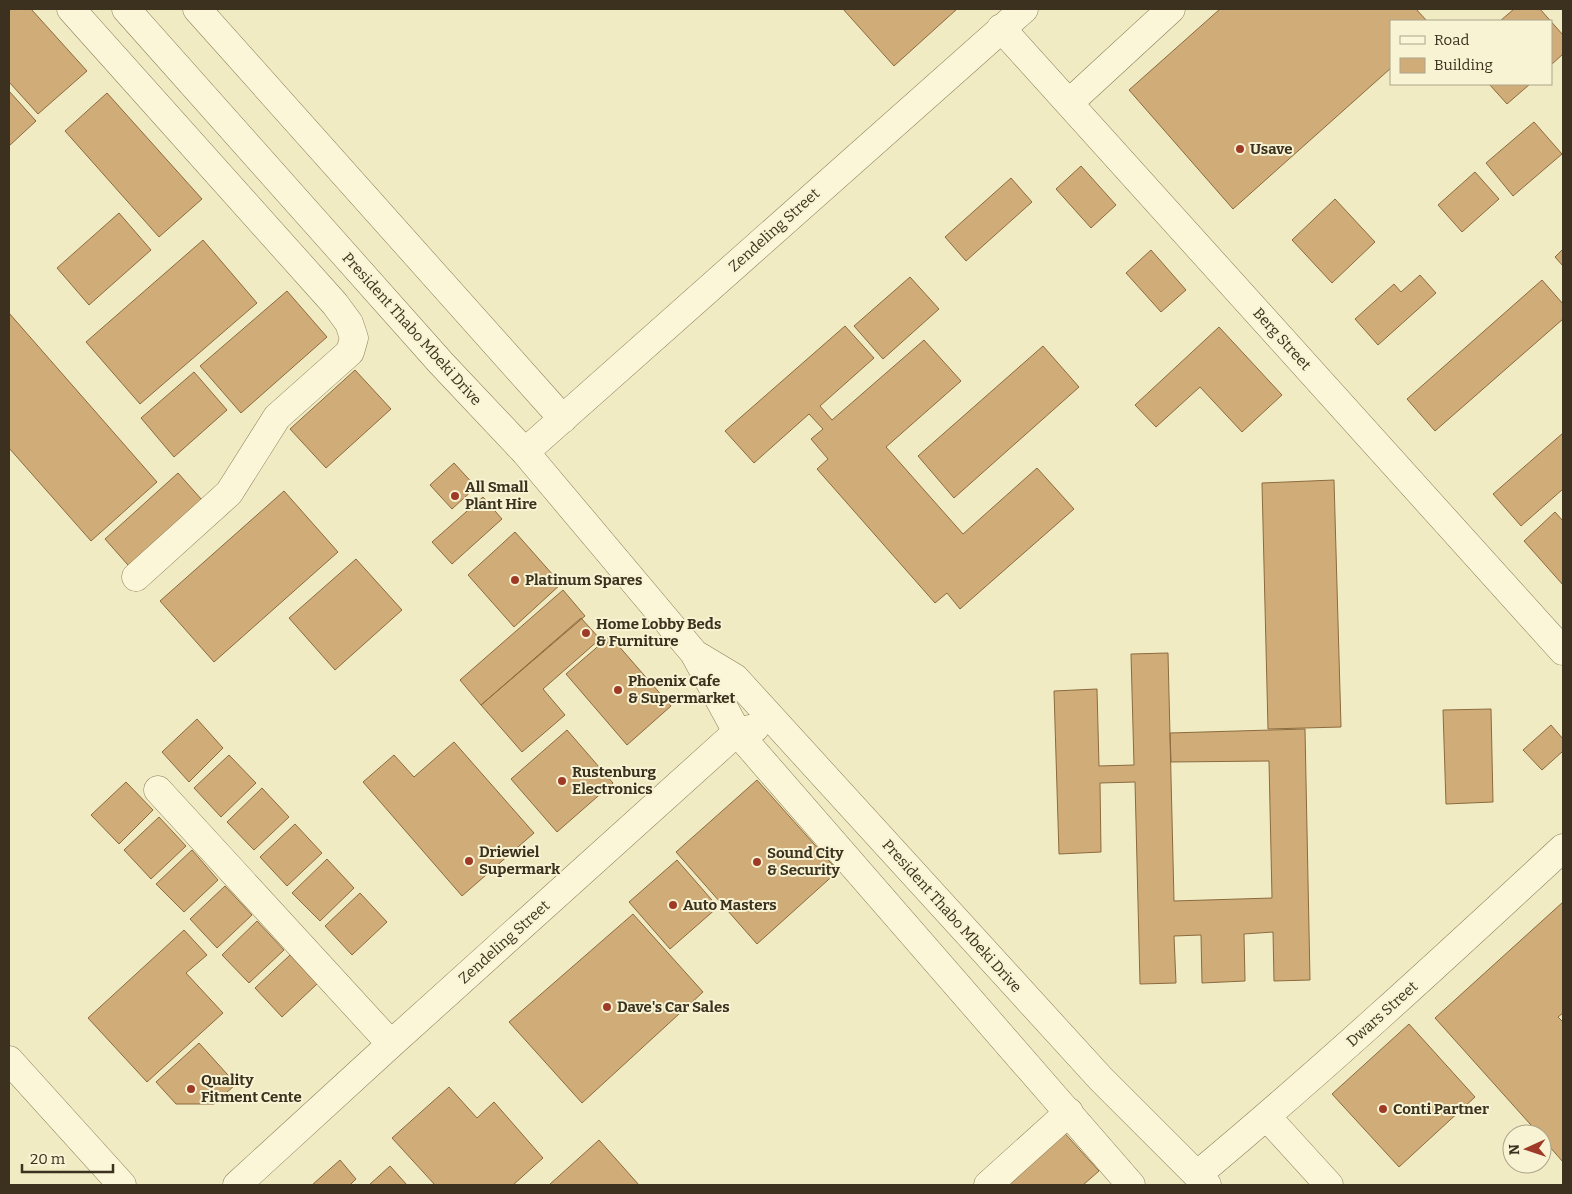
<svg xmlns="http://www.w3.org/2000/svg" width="1572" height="1194" viewBox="0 0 1572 1194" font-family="Bitter,serif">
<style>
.building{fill:#d0ac78;stroke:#8c6b3e}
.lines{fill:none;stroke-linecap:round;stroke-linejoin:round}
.minor-casing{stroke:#8c7d59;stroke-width:29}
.minor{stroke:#faf6d7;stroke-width:28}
.poi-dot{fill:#9e3a26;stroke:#f7f3d3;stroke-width:2}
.labels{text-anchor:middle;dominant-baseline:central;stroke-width:4;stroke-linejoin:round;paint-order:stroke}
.poi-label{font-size:15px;font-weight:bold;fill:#3b311e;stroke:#f7f3d3;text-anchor:start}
.street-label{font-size:15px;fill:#3b311e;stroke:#f7f3d3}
</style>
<rect width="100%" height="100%" fill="#f0ebc3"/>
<path class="building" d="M9 9H31L87 71 38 114 9 82Z
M843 9H957L894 66Z
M1220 9H1416L1427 21H1391V68L1233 209 1129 90Z
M1514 9H1540L1563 35V54L1551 65V21H1500Z
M1489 84H1530L1507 104Z
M9 91 36 121 9 146Z
M107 93 202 199 159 237 65 131Z
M1534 122 1562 154 1513 196 1486 163Z
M1081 166 1116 205 1091 228 1056 189Z
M1475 172 1499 199 1462 232 1438 205Z
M1011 178 1032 202 966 261 945 237Z
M1335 199 1375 242 1332 283 1292 240Z
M119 213 151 250 89 305 57 268Z
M203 240 257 303 140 404 86 342Z
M1563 249V266L1555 257Z
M1151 250 1186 290 1161 312 1126 273Z
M1420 275 1436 293 1378 345 1355 319 1394 284 1401 292Z
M910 277 939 309 883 359 854 326Z
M1542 280 1563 304V319L1435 431 1407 399Z
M287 291 327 337 241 413 200 366Z
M9 313 157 482 91 541 9 448Z
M845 326 874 358 820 406 832 420 924 340 961 381 886 447 963 534 1037 468 1074 509 960 609 947 593 935 603 817 469 828 459 811 439 823 429 809 414 754 463 725 431Z
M1219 327 1282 395 1242 432 1200 387 1156 427 1135 405Z
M1043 346 1079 387 954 498 918 456Z
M355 370 391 409 326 468 290 429Z
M194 372 227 410 174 457 141 418Z
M1563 433V489L1521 526 1493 494Z
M454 463 476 487 452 509 430 485Z
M178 473 202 500 135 573 105 539Z
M1334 480 1341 727 1268 729 1262 483Z
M284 491 338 552 214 662 160 601Z
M483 497 502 519 452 564 432 542Z
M1555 512 1563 521V585L1524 541Z
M515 532 561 584 514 627 468 575Z
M356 559 402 610 335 670 289 618Z
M563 590 585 616 481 705 460 680Z
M581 618 600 639 543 689 565 715 522 752 481 705Z
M610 636 671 706 627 745 566 674Z
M1168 653 1174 901 1272 898 1269 761 1171 762 1170 733 1305 729 1310 980 1274 981 1273 932 1244 934 1245 981 1202 983 1201 935 1174 936 1176 983 1140 984 1135 782 1100 783 1101 852 1059 854 1054 691 1097 689 1099 766 1134 765 1131 654Z
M1491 709 1493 802 1446 804 1443 710Z
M197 719 223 748 189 782 162 752Z
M1551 725 1563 739V751L1542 770 1523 750Z
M567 730 613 783 557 832 511 779Z
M454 742 534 833 462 896 363 782 394 755 414 777Z
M229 755 256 783 221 817 194 788Z
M757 780 838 871 757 944 676 852Z
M126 782 153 810 119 844 91 815Z
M262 788 289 817 254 850 227 822Z
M159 817 186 846 151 879 124 850Z
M295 824 322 853 287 886 260 857Z
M192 850 218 880 184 912 156 884Z
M327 859 354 888 320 921 292 893Z
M677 860 718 907 670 949 629 902Z
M225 886 252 915 217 948 190 919Z
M360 893 387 922 352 955 325 926Z
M1563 902V1013L1558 1017 1563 1022V1162L1542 1138V1134H1539L1435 1018Z
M633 914 703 992 582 1103 509 1022Z
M257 921 284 950 249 983 222 955Z
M184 930 207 955 186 973 223 1013 147 1082 88 1018Z
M290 955 317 984 282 1017 255 988Z
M1409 1024 1475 1097 1399 1167 1332 1094Z
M199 1043 236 1084 214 1104H176L156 1082Z
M449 1087 477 1118 494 1102 543 1158 513 1185H435L392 1138Z
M1060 1128 1099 1171 1083 1185H997Z
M599 1140 639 1185H549Z
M340 1160 356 1179 350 1185H312Z
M390 1166 407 1185H369Z"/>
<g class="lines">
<g class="minor-casing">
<path id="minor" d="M71 9 335 304 349 323 354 338 350 352 277 417 229 493 136 577
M126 9 441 363 525 452 694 653 737 732 1131 1185
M197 9 563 419
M1001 28 1563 651
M1069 103 1171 9
M525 452 1024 9
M695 654 735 678 1101 1079 1207 1185
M158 790 391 1044
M9 1060 122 1185
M1267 1117 1329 1185
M1197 1175C1323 1070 1443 959 1563 848
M237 1185 391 1044 737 732 755 728
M988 1185 1069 1112"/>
</g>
<use href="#minor" class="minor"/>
</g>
<g class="poi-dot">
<circle cx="1240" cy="149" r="5"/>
<circle cx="455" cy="496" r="5"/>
<circle cx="515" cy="580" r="5"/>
<circle cx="586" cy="633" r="5"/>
<circle cx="618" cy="690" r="5"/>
<circle cx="562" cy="781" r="5"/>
<circle cx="469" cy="861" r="5"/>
<circle cx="757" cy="862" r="5"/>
<circle cx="673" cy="905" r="5"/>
<circle cx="607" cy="1007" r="5"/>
<circle cx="191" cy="1089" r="5"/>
<circle cx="1383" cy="1109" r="5"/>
</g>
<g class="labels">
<g class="poi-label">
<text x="1250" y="149">Usave</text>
<text x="465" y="487">All Small<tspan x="465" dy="17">Plant Hire</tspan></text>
<text x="525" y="580">Platinum Spares</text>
<text x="596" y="624">Home Lobby Beds<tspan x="596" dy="17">&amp; Furniture</tspan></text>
<text x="628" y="681">Phoenix Cafe<tspan x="628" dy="17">&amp; Supermarket</tspan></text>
<text x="572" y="772">Rustenburg<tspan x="572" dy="17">Electronics</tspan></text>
<text x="479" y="852">Driewiel<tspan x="479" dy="17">Supermark</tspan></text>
<text x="767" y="853">Sound City<tspan x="767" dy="17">&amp; Security</tspan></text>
<text x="683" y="905">Auto Masters</text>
<text x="617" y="1007">Dave's Car Sales</text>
<text x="201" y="1080">Quality<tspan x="201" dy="17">Fitment Cente</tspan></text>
<text x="1393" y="1109">Conti Partner</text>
</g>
<g class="street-label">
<text transform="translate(774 230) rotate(-42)">Zendeling Street</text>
<text transform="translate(412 329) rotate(48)">President Thabo Mbeki Drive</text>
<text transform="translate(1282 339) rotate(48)">Berg Street</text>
<text transform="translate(952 916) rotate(48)">President Thabo Mbeki Drive</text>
<text transform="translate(504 942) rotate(-42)">Zendeling Street</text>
<text transform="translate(1382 1014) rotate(-42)">Dwars Street</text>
</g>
</g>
<rect width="1572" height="1194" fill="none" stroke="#3b311e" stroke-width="20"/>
<rect x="1390" y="20" width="162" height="65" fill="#f7f3d3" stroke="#aca58b"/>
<rect x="1400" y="36" width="25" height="8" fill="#faf6d7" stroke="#aca58b"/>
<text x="1434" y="45" font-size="15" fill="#3b311e">Road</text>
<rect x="1400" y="58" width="25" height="15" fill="#d0ac78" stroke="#aca58b"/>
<text x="1434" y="70" font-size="15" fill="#3b311e">Building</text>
<g transform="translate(1527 1149) rotate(267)"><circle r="24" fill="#f7f3d3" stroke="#aca58b"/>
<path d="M0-4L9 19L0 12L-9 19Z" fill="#9e3a26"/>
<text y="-8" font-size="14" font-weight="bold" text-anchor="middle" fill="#3b311e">N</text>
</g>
<path d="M22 1164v8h91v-8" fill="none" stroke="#3b311e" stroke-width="2.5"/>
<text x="30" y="1164" font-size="15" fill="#3b311e" stroke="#f7f3d3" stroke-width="4" paint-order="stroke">20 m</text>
</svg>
